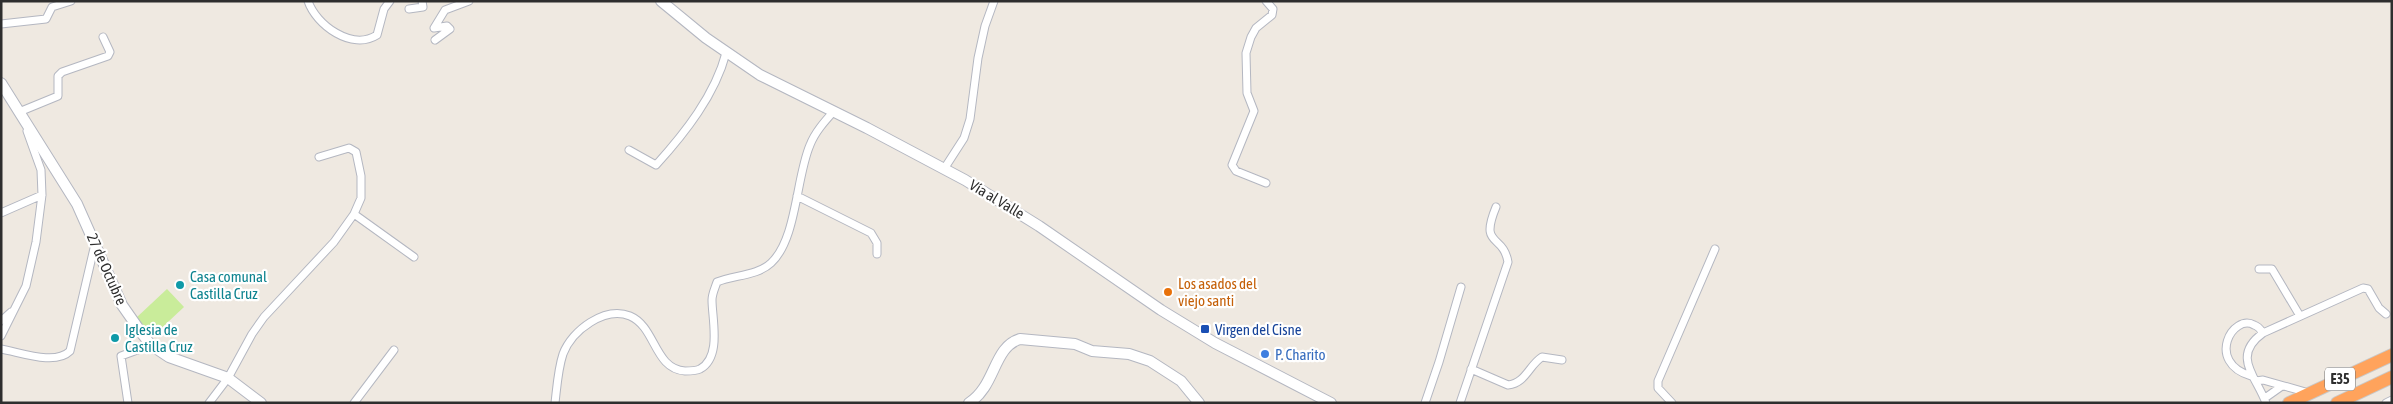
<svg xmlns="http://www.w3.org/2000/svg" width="2393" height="404" viewBox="0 0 2393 404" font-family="'Asap Condensed',sans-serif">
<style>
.pitch{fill:#c9ec9a}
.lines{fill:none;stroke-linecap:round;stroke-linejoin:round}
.street-casing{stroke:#b4b7c1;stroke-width:9}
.secondary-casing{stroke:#b4b7c1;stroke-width:12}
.highway-casing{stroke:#c9c9c9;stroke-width:14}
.street{stroke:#fff;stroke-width:7}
.secondary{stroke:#fff;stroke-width:10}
.highway{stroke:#ffa35c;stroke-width:12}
.culture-dot{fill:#0f9aa8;stroke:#fff;stroke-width:2}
.food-dot{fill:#e8710a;stroke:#fff;stroke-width:2}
.transit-dot{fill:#1a4fb4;stroke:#fff;stroke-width:2}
.shop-dot{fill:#3f7fe0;stroke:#fff;stroke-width:2}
.labels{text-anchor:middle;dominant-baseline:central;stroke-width:4.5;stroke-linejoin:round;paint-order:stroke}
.shield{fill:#fff;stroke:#6d6d6d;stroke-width:1}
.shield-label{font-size:14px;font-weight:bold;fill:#2e2e2e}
.street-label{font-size:15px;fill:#2e2e2e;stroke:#fff}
.culture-label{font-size:15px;fill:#0d838f;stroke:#fff;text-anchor:start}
.food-label{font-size:15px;fill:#c56008;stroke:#fff;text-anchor:start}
.transit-label{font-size:15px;fill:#164399;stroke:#fff;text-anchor:start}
.shop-label{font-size:15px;fill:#366cbe;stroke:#fff;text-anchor:start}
</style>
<rect width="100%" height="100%" fill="#efe9e1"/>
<path class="pitch" d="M167 289 184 307 153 336 136 318Z"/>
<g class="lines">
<g class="street-casing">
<path id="street" d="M308 1C316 25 352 51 377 35L384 9 390 1
M1266 1 1273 9 1272 15 1256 28 1251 37 1246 53 1247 93 1254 111 1232 165 1236 171 1266 183
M409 9 423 7 422 1
M1 24 46 19 52 7 71 1
M435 40 450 29 447 26 434 28 445 10 469 1
M19 112 58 96V76L62 72 108 56 110 52 103 37
M629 150 656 165C685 133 715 95 726 53
M944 169 964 138 970 119 978 58 985 26 994 1
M797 196 871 233 877 243V254
M1 213 42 195
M354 214 414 257
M2259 269H2272L2300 316
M1 321 11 312
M1 336 26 286 36 242 42 195 41 170 27 131
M1 349C20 352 55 366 70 351L95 244
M1471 369 1508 385C1526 383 1529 365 1542 357L1562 360
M2251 376C2205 362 2233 313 2254 325 2258 326 2261 330 2263 333
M2256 381 2263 380 2309 393
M2265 398 2282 386
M128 403 121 356 151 345
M209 403 228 378 252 334 264 317 334 242 354 214 361 198V176L356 152 349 148 319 157
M354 403 394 350
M555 403C557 386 558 369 563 354 572 330 605 306 630 316 656 327 654 369 685 371 690 371 696 371 700 369 722 357 712 319 712 300 712 294 715 288 717 282 734 275 757 276 771 263 797 239 796 177 810 145 815 132 825 121 834 111
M1425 403 1439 362 1461 287
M1460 403 1508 262C1503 233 1479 248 1496 207
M1672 403 1658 388V381L1715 249
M2266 403C2256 376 2231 356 2263 333L2363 288 2368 289 2379 308 2386 314
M2386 403 2392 400"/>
</g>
<g class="secondary-casing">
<path id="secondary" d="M661 1 706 38 760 75 867 128 965 180 1039 226 1161 310 1215 343 1331 403
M1 83 77 204 122 305 143 335 151 345 169 357 228 378 261 403
M969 403C996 386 993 347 1020 339L1075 344 1092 351 1129 354 1150 361 1181 381 1199 403"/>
</g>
<g class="highway-casing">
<path id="highway" d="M2289 403 2392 355
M2337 403 2392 377"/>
</g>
<use href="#street" class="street"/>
<use href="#secondary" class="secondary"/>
<use href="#highway" class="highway"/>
</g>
<g class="culture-dot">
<circle cx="180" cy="285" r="5"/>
<circle cx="115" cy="338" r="5"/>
</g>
<circle class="food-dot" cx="1168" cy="292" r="5"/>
<rect class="transit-dot" x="1200" y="324" width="10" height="10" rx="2.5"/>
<circle class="shop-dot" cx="1265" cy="354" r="5"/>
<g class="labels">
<rect class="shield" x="2325" y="367.5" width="30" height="23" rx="4"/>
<g class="shield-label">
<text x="2340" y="379">E35</text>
</g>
<g class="street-label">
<text transform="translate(997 199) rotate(31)">Vía al Valle</text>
<text transform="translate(107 269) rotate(66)">27 de Octubre</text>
</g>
<g class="culture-label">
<text x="190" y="276">Casa comunal<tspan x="190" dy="17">Castilla Cruz</tspan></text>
<text x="125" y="329">Iglesia de<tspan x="125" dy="17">Castilla Cruz</tspan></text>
</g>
<g class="food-label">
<text x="1178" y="283">Los asados del<tspan x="1178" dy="17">viejo santi</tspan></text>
</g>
<g class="transit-label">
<text x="1215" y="329">Virgen del Cisne</text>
</g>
<g class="shop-label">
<text x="1275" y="354">P. Charito</text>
</g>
</g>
<rect width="2393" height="404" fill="none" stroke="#2e2e2e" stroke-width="5"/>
</svg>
